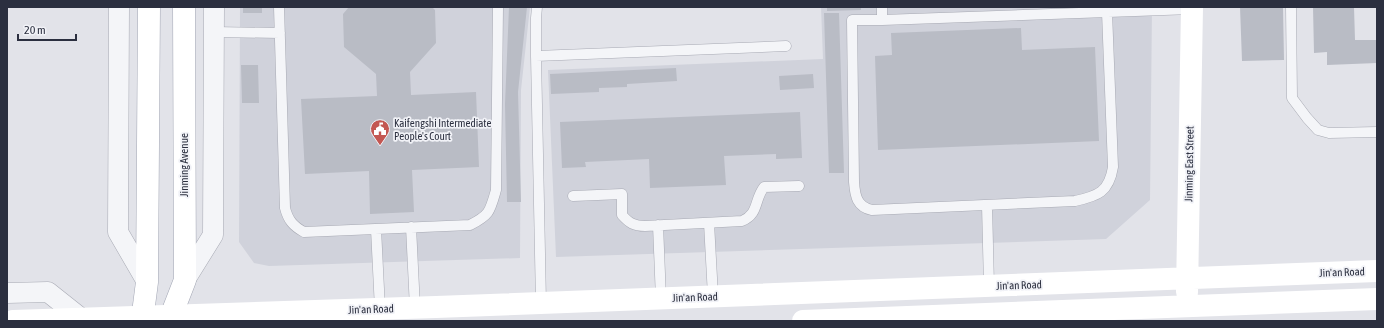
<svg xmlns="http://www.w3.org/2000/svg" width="1384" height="328" viewBox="0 0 1384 328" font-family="'Asap Condensed',sans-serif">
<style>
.built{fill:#d0d2db}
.building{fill:#b9bcc5}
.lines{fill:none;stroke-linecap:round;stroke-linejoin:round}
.lane-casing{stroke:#a7a9b3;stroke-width:11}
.street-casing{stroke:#a7a9b3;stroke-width:21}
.primary-casing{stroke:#a2a6b4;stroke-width:23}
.lane{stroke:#f4f5f8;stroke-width:10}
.street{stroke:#f4f5f8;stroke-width:20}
.secondary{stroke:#fff;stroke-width:22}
.primary{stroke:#fff;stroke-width:22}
.labels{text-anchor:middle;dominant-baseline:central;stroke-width:3.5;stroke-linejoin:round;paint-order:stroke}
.poi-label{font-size:11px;fill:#2b2f3f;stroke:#f1f2f7;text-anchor:start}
.street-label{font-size:11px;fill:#2b2f3f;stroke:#f1f2f7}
</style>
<rect width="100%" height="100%" fill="#e2e3e9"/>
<path class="built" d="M240 7H530L521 90 520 258 269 266 254 263 239 242Z
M821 7H1152L1150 200 1106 239 556 257 548 70 823 59Z"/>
<path class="building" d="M243 7H262V13H243Z
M349 7H432L435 10 436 43 410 72 411 95 476 92 479 167 412 170 414 212 370 214 369 171 305 174 301 99 377 96 376 74 344 47 343 14Z
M509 7H527L518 92 521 202H507L505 104Z
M827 7H861V10L827 11Z
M1240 7H1283L1284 60 1242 61Z
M1313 7H1354L1355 40H1377V63L1327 65V52L1314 53Z
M824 13H839L844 173H829Z
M1021 28 1022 50 1095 47 1099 141 878 150 875 56 892 55 891 33Z
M241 65H258L259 103H242Z
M676 68 677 81 627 84V87L599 88V92L551 94 550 74Z
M813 74 814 88 780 90 779 76Z
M800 112 802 158 776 159V154L724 156 726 185 650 188 649 159 585 162 586 167 562 168 560 122Z"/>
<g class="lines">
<g class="lane-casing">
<path id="lane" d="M279 7 285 208C288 220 293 226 304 232L470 225C490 215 490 211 496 190L498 7
M537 7 536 18V56L541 303
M882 7V20
M1291 7 1292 98 1307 118 1318 130 1329 133 1377 132
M1107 12 1113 167C1109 192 1098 196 1075 201L872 210C857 207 855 196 854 182L852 20H882L1192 9
M215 32 280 33
M536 56 786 46
M573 196 622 194V215C629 223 634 226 645 226L742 221C759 214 754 200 764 187L799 186
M987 205 989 286
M709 223 713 296
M658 225 661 299
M411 227 415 308
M376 229 380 309"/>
</g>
<g class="street-casing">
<path id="street" d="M119 7 118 232 147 282
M185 280 213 235 214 7
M7 293 48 292 82 319"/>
</g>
<g class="primary-casing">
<path id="primary" d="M142 321 147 282 149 7
M171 321V316L185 280 184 7"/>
</g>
<use href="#lane" class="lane"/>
<use href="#street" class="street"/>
<path class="secondary" d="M1187 292 1192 7
M13 321 436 307 1377 271
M803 321 1377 299"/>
<use href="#primary" class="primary"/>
</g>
<defs>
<g id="civic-pin" transform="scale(1)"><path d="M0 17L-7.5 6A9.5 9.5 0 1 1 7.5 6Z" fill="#c35752" stroke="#f1f2f7"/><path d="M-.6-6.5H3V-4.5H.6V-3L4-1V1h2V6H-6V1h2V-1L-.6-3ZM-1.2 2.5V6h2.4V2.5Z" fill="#fff"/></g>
</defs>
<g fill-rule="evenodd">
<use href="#civic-pin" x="380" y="129"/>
</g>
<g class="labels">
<g class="poi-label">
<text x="394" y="123">Kaifengshi Intermediate<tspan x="394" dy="13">People's Court</tspan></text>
</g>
<g class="street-label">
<text transform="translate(1189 164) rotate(-89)">Jinming East Street</text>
<text transform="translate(184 165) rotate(-90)">Jinming Avenue</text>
<text transform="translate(1342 272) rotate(-2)">Jin'an Road</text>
<text transform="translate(1019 285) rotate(-2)">Jin'an Road</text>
<text transform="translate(695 297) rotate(-2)">Jin'an Road</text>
<text transform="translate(371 309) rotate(-2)">Jin'an Road</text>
</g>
</g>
<rect width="1384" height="328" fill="none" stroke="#2b2f3f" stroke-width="16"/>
<path d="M18 34v6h58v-6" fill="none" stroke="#2b2f3f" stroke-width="2"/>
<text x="24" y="34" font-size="12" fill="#2b2f3f" stroke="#f1f2f7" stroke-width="3" paint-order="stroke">20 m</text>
</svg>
